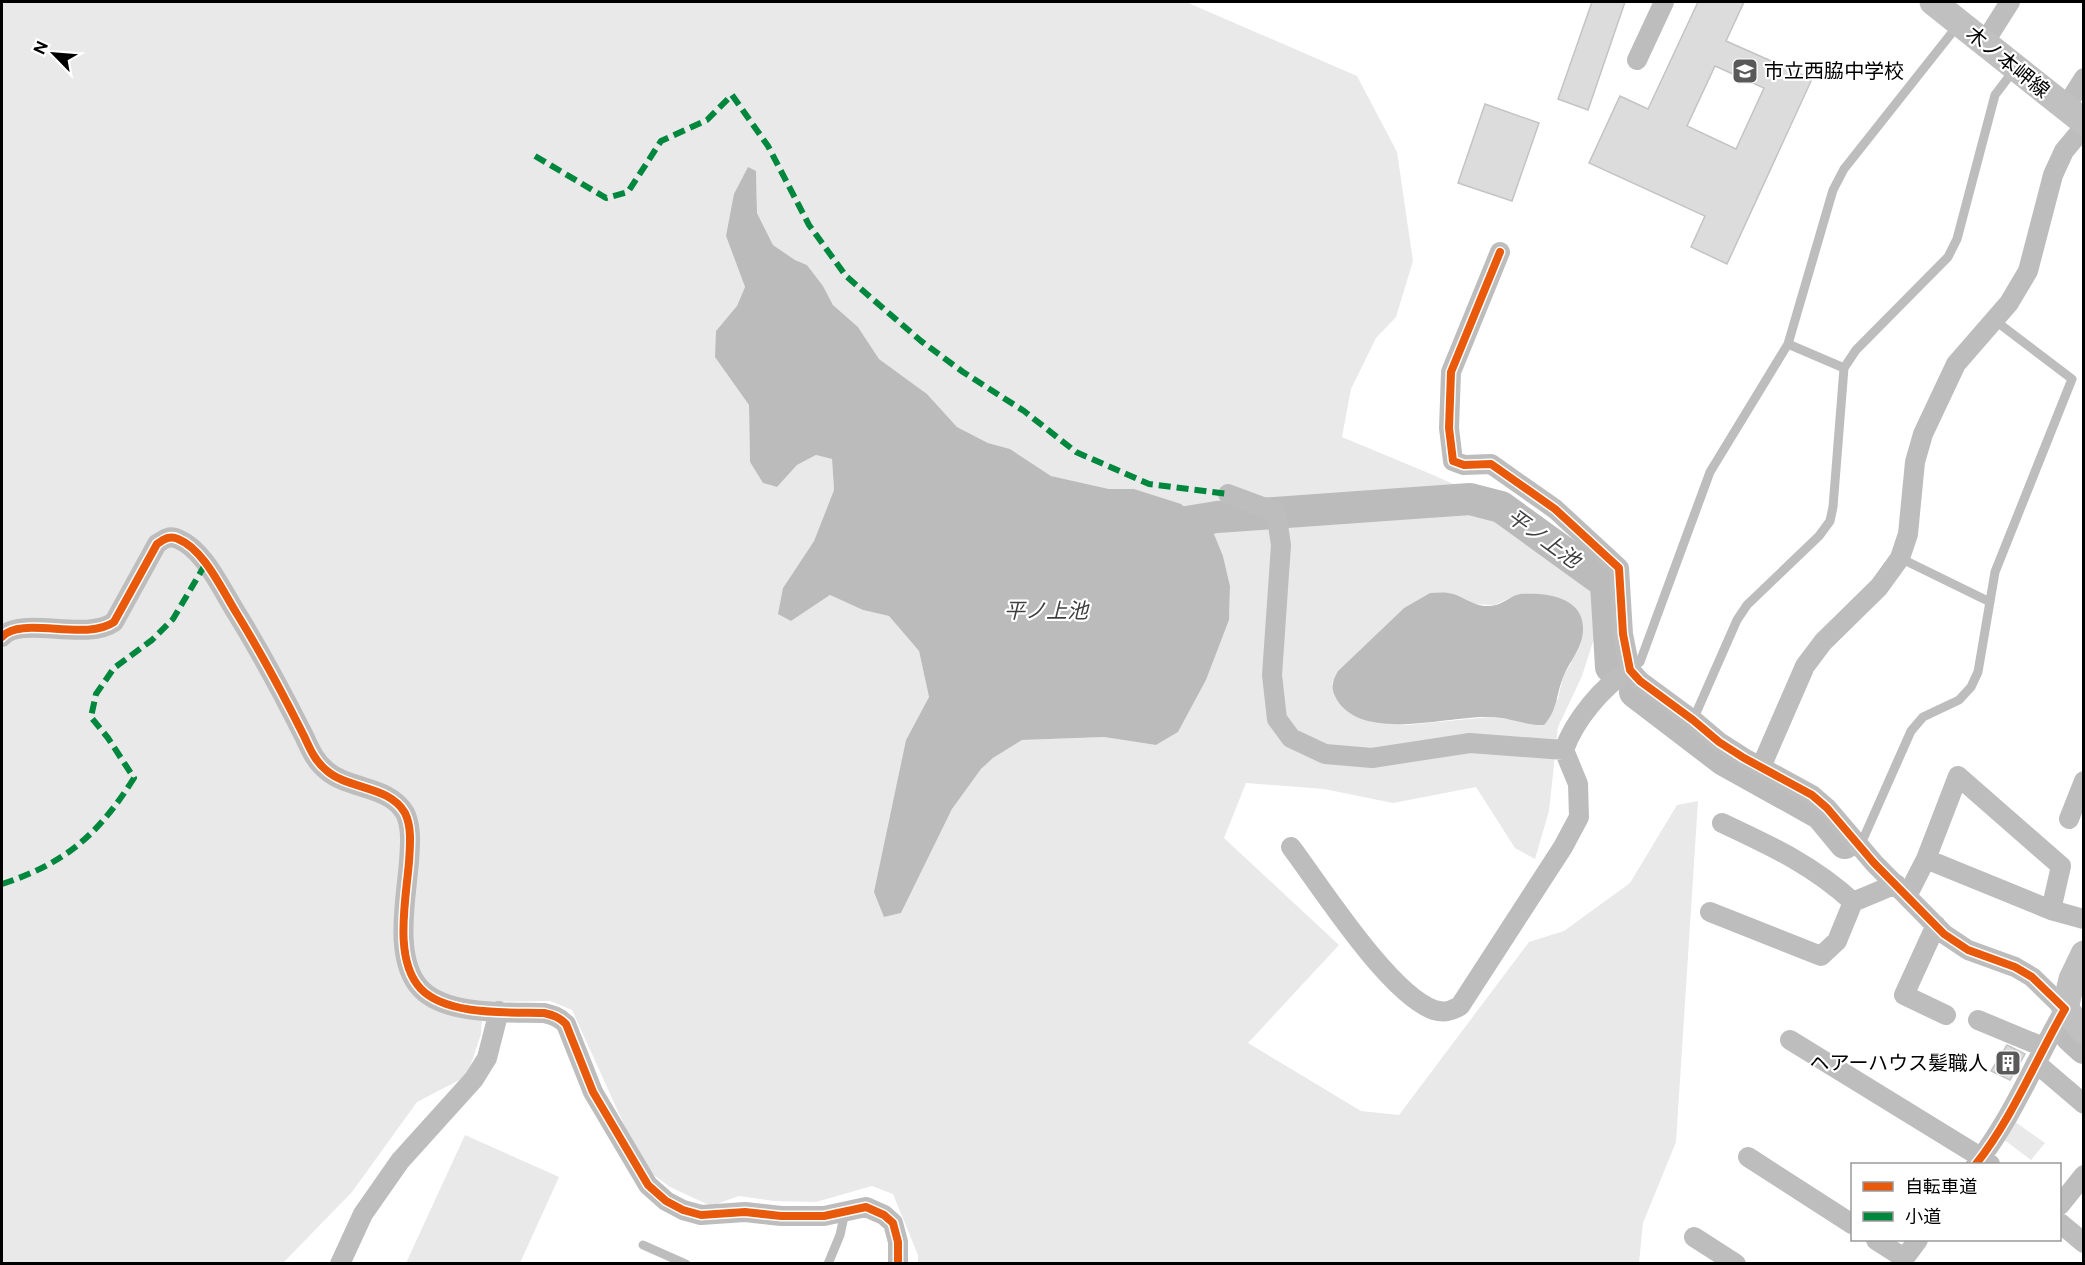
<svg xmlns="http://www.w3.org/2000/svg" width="2085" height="1265" viewBox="0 0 2085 1265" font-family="'Public Sans','Noto Sans JP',sans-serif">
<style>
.green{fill:#e9e9e9;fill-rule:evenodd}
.water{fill:#bbb}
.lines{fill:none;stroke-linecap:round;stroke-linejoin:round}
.river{stroke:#bbb;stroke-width:32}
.building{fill:#dcdcdc;stroke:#c4c4c4;stroke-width:1.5;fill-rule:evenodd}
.lane{stroke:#bdbdbd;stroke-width:9}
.street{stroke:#bdbdbd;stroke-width:20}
.secondary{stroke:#c0c0c0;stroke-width:27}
.quiet{stroke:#00873e;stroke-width:6;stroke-dasharray:12 6;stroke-linecap:butt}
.cycleway-casing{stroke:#fff;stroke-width:11}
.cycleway{stroke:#e8590c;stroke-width:8}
.labels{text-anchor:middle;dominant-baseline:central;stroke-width:4.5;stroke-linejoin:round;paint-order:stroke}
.street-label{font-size:20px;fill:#000;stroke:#fff}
.poi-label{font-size:20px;fill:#000;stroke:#fff;text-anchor:start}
.water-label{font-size:21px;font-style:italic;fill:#3f3f3f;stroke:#fff}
</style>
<rect width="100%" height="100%" fill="#fff"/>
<path class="green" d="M2 2H1186L1357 76 1397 152 1413 261 1396 317 1376 338 1351 389 1342 437 1433 475 1548 526 1608 595 1582 676 1558 727 1549 811 1535 859 1515 848 1476 787 1393 803 1324 789 1246 783 1224 838 1339 945 1248 1043 1361 1111 1399 1115 1529 942 1564 931 1630 883 1677 805 1698 801 1676 1142 1643 1223 1639 1263H918V1255L893 1194 872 1186 816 1202 774 1201 739 1196 711 1206 670 1187 651 1173 626 1129 572 1010 550 1001 483 1002 481 1034 467 1076 417 1102 352 1192 283 1263 2 1264ZM756 171 757 213 773 245 795 260 807 265 823 286 833 305 858 327 879 359 927 394 957 427 988 443 1010 449 1051 476 1109 489H1134L1197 521 1214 534 1223 556 1230 586 1229 620 1206 680 1178 732 1156 745 1104 737 1022 740 993 758 981 769 952 809 901 913 884 917 894 803 906 740 929 697 919 651 889 616 863 610 830 595 791 621 783 588 814 541 834 490 832 459 816 455 797 465 777 487 763 483 750 462 749 405 735 385 716 331 738 306 745 287 726 236ZM1430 593 1462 597 1472 604 1495 605 1518 594 1571 663 1563 676 1558 699 1508 719 1490 717 1407 725 1377 722 1359 718 1348 712 1332 684 1338 671 1404 608Z
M2014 1121 2045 1143 2031 1160 2003 1139Z
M465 1135 559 1177 520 1263H406Z"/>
<path class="water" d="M748 167 756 171 757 213 773 245 795 260 807 265 823 286 833 305 858 327 879 359 927 394 957 427 988 443 1010 449 1051 476 1109 489H1134L1181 504 1214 534 1223 556 1230 586 1229 620 1206 680 1178 732 1156 745 1104 737 1022 740 993 758 981 769 952 809 901 913 884 917 874 892 906 740 929 697 919 651 889 616 863 610 830 595 791 621 778 614 783 588 814 541 834 490 832 459 816 455 797 465 777 487 763 483 750 462 749 405 715 357 716 331 737 306 745 287 726 236 734 194Z
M1430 593C1436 593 1442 592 1448 593 1465 595 1474 610 1496 605 1504 603 1512 595 1520 594 1551 592 1590 599 1582 638 1579 651 1569 663 1564 675 1556 693 1558 710 1544 725 1526 726 1509 717 1490 717 1449 715 1364 743 1337 700 1330 688 1332 682 1338 671L1404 608Z"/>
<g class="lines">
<path class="river" d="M1156 527 1217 517 1470 499 1501 507 1606 583 1611 667
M1635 692 1724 760 1821 814 1845 843
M2071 1036 2084 1048"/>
</g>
<path class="building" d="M1592 2H1625L1588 110 1558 99Z
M1698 2H1744L1726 41 1812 79 1727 264 1691 247 1705 216 1589 163 1620 96 1648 109ZM1715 66 1764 88 1736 149 1687 126Z
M1485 104 1539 123 1512 201 1458 183Z
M2007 1045 2025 1054 2010 1080 1991 1071Z"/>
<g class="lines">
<path class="lane" d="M1788 344 1844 368 1856 350 1948 257 1957 239 1995 95 2014 70
M1900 558 1990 602
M1630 670 1640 662 1710 472 1788 344 1833 190 1844 169 1958 25
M1693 720 1737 620 1747 605 1819 536 1830 521 1833 507 1844 368
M1860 846 1911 731 1923 717 1959 700 1971 687 1978 672 1995 572 2072 379 1993 319
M643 1245 686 1264
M828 1264 840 1235 845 1212"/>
<path class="street" d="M1984 43 2010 2
M1637 60 1664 2
M2065 108 2084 78
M1500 252 1451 372 1449 428 1453 461 1464 465 1491 464 1555 509 1619 568 1623 634 1630 670 1640 681 1693 720 1719 742 1744 758 1812 795 1827 808 1874 863 1944 934 1968 950 2015 967 2032 977 2065 1009C2035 1061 2013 1117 1976 1164
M1228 494 1276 512 1281 545 1272 675 1277 719 1291 738 1325 754 1372 758 1470 743 1564 750
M2 637C20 615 86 642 114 622L157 544C164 539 170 535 178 539 203 549 220 586 234 609 260 651 282 692 304 736 310 749 315 761 326 770 348 790 389 785 405 813 412 827 410 846 409 862 406 899 393 960 421 989 447 1016 509 1012 544 1013 553 1015 559 1017 566 1024L593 1092 648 1185 666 1201 683 1210 701 1215 745 1212 781 1216H824L866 1207 884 1215 893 1223 898 1242V1264
M1761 767 1805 666 1823 642 1879 587 1900 558 1908 534 1915 462 1923 434 1956 364 2009 303 2028 271 2053 175 2064 151 2084 127
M2069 819 2084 781
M1722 823C1771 846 1813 865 1853 902L1896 884
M1291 847C1321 887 1389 994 1434 1010 1445 1013 1451 1011 1460 1006L1563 847 1579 817 1578 784 1564 750C1574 721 1603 685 1630 670
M1926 859 1958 776 2061 866 2051 910
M1907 896 1926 859 2051 910 2084 919
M1710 912 1821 956 1837 941 1853 902
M1936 925 1904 995 1946 1015
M1978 1020 2043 1047
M1790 1040 1982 1158 1990 1164
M2036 1063 2084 1104
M1748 1157 1852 1224
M2060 1205 2084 1175
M2060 1223 2084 1243
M1694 1237 1736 1264
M1876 1240 1904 1258
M340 1264 363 1214 400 1161 474 1079 487 1058 499 1011
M1900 1264 1918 1240"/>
<path class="secondary" d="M1933 2 2084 122
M2084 954 2072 979 2065 1009 2084 1031"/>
<path class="quiet" d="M535 156 606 198 628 192 661 141 707 120 732 95 768 146 809 225 846 276 921 341 963 372 1024 411 1076 452 1149 484 1228 494
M2 884C66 863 98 835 134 778L108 738 91 717 96 694 114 668 152 640 173 619 206 563"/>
<g class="cycleway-casing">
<path id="cycleway" d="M1500 252 1451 372 1449 428 1453 461 1464 465 1491 464 1555 509 1619 568 1623 634 1630 670 1640 681 1693 720 1719 742 1744 758 1812 795 1827 808 1874 863 1944 934 1968 950 2015 967 2032 977 2065 1009C2035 1061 2013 1117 1976 1164
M2 637C20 615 86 642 114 622L157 544C164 539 170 535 178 539 203 549 220 586 234 609 260 651 282 692 304 736 310 749 315 761 326 770 348 790 389 785 405 813 412 827 410 846 409 862 406 899 393 960 421 989 447 1016 509 1012 544 1013 553 1015 559 1017 566 1024L593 1092 648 1185 666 1201 683 1210 701 1215 745 1212 781 1216H824L866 1207 884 1215 893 1223 898 1242V1264"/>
</g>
<use href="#cycleway" class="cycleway"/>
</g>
<defs>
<g id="school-square" transform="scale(1.35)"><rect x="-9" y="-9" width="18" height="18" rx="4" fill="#595959" stroke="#fff"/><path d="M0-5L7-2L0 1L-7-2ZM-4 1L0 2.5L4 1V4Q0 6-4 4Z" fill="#fff"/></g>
<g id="building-square" transform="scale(1.35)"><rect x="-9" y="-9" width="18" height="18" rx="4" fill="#595959" stroke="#fff"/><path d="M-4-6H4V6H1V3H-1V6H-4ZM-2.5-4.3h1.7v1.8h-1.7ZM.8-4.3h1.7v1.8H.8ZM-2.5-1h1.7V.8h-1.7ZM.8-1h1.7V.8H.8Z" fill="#fff"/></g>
</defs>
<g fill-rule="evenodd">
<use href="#school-square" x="1745" y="71"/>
<use href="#building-square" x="2008" y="1063"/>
</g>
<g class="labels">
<g class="street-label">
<text transform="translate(2008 62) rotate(39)">木ノ本岬線</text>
</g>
<g class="poi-label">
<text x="1764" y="71">市立西脇中学校</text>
<text x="1988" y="1063" text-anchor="end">ヘアーハウス髪職人</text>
</g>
<g class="water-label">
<text transform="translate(1544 538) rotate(36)">平ノ上池</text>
<text x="1046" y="610">平ノ上池</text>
</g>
</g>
<rect width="2085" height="1265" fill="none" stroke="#000000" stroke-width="6"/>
<rect x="1851" y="1163" width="210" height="78" fill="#ffffff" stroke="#999999" stroke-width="1.5"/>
<rect x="1863" y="1182" width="30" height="9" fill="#e8590c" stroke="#999999" stroke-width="1.5"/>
<text x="1905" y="1193" font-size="18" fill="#000000">自転車道</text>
<rect x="1863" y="1212" width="30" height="9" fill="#00873e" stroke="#999999" stroke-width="1.5"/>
<text x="1905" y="1223" font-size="18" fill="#000000">小道</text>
<g transform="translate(54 54) rotate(295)" stroke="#ffffff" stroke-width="4.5" paint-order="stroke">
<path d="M0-4.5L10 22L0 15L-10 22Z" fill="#000000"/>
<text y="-9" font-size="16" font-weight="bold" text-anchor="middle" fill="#000000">N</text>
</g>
</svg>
